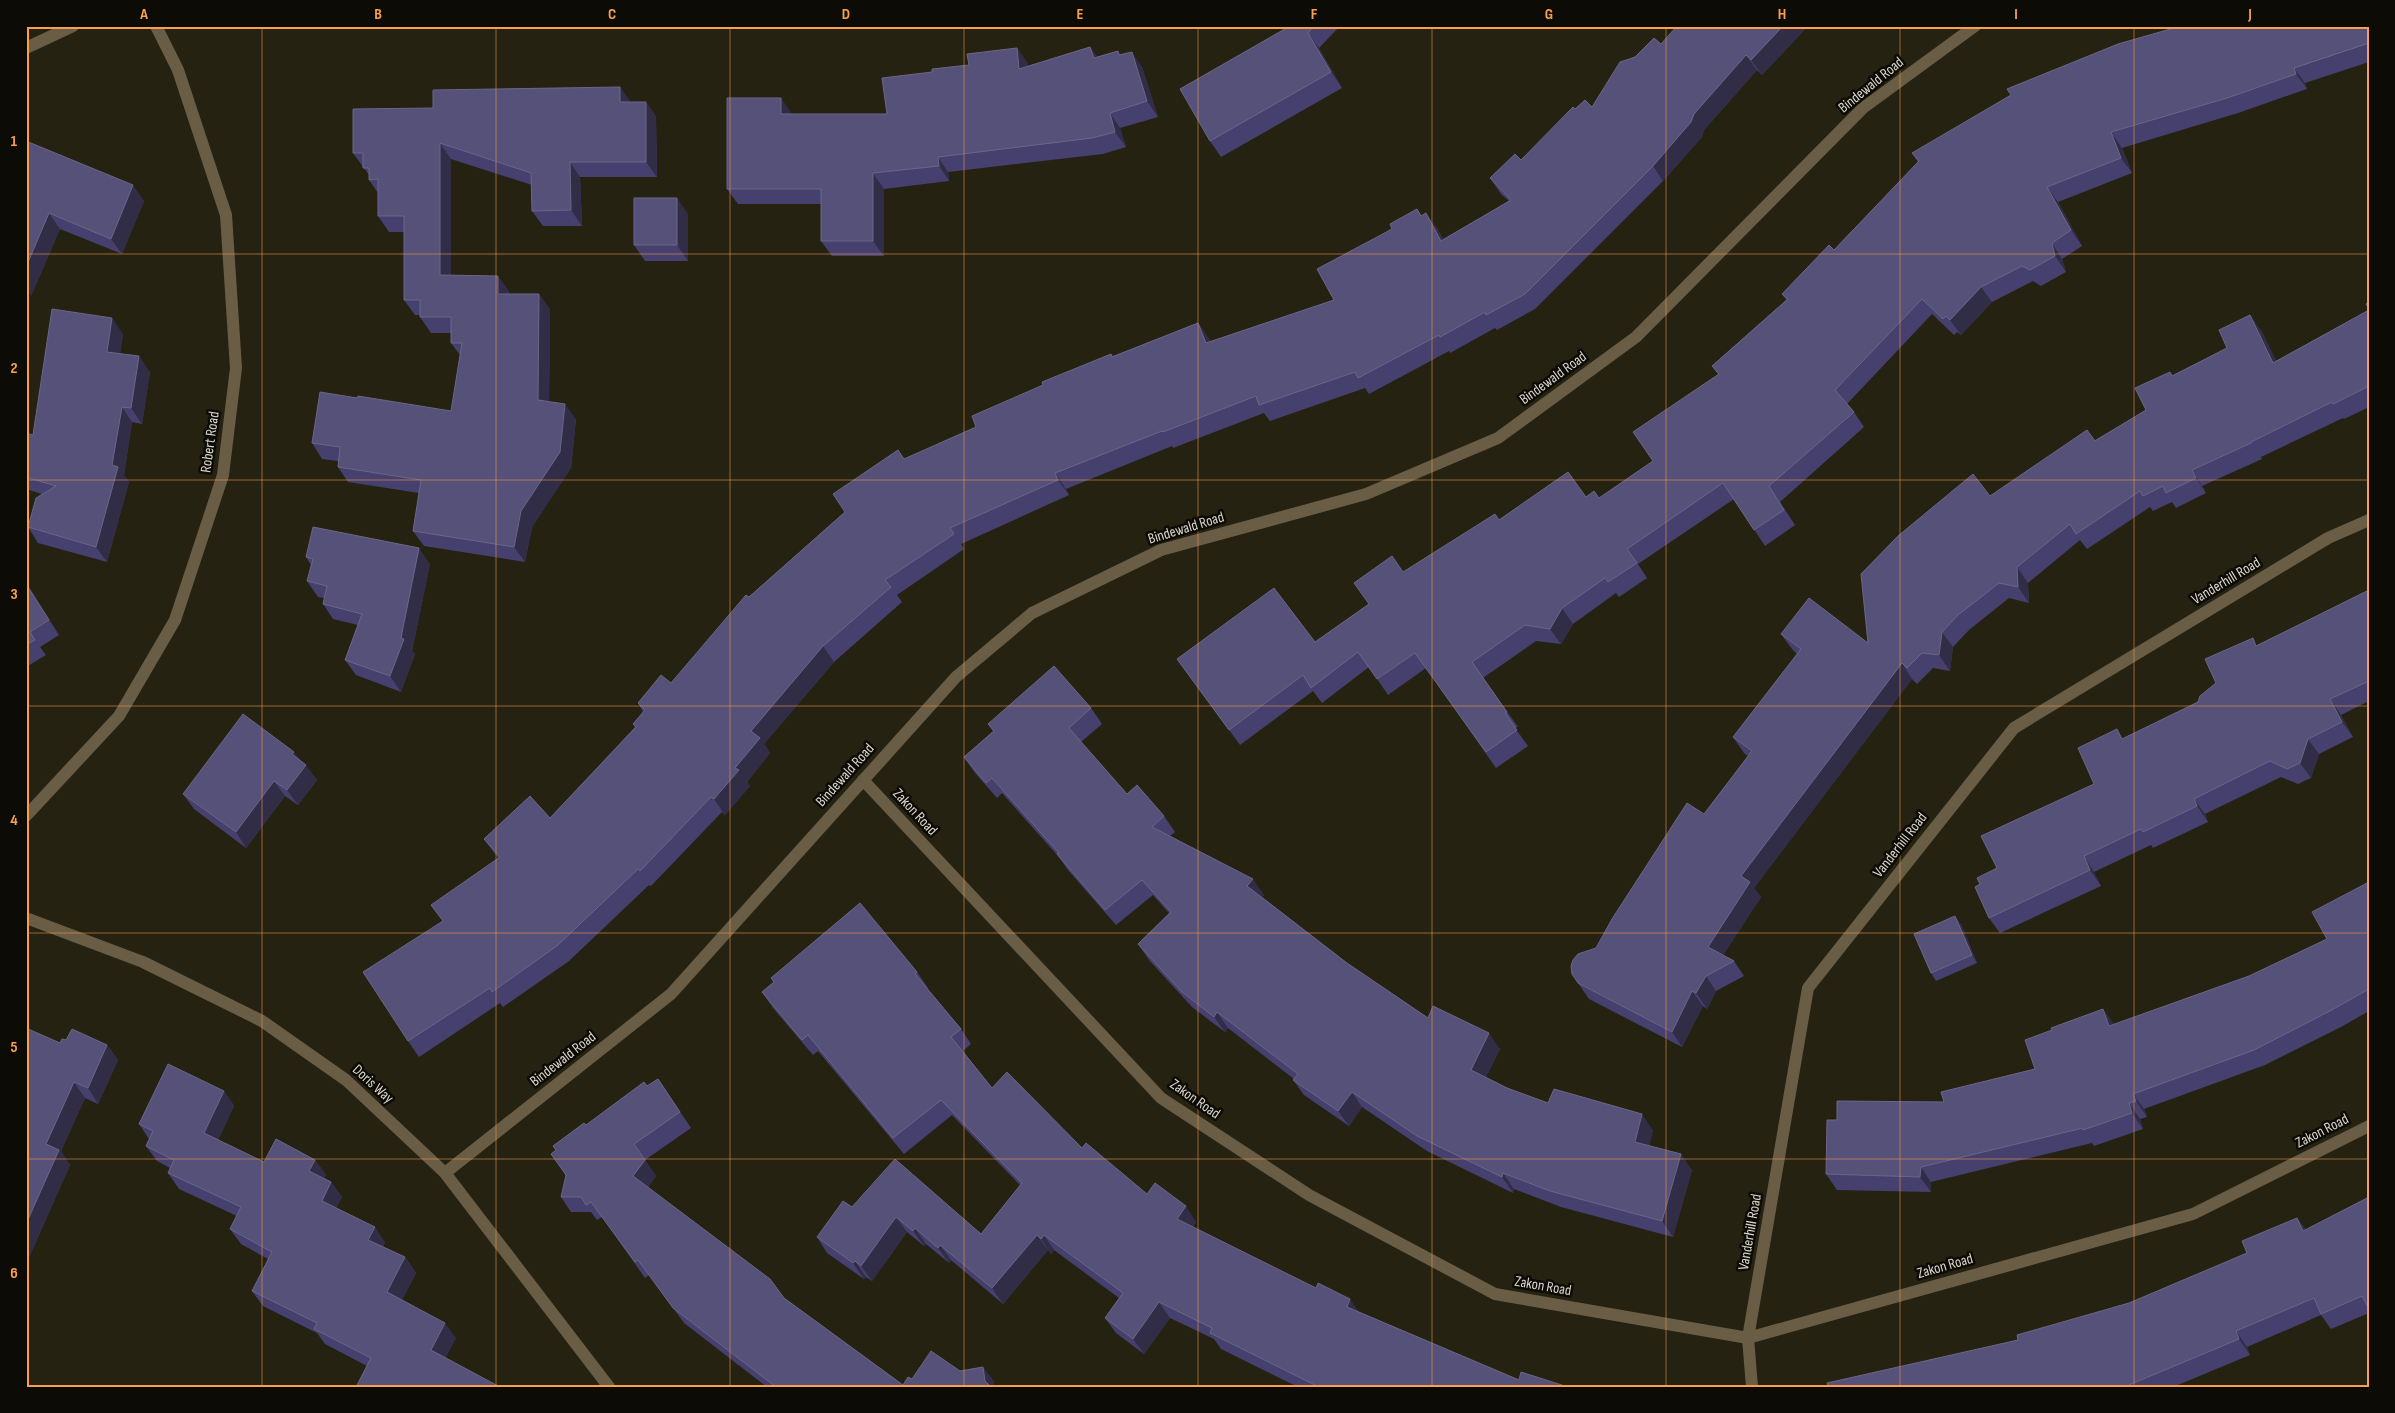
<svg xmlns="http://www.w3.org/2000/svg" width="2395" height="1413" viewBox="0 0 2395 1413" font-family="'Sofia Sans Condensed',sans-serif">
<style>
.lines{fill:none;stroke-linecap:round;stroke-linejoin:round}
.street{stroke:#6a5d46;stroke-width:12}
.wall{fill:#46406f}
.shaded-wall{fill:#322d46}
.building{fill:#565179;stroke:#6b6687}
.grid{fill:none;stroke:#f99f4d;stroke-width:1;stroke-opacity:0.55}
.labels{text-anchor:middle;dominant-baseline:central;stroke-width:5;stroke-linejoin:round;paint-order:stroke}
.street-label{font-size:15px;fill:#dad7ce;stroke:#0d0b05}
.neatline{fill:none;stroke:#f99f4d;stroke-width:2}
.grid-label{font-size:16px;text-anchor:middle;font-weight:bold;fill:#f99f4d}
</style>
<rect width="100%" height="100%" fill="#252212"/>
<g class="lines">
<path class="street" d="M26 48 73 26
M863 780 1161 1098 1309 1195 1495 1294 1748 1338 2193 1214 2369 1126
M26 816 119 716 175 620 223 475 236 368 226 215 178 70 156 26
M26 918 143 962 262 1021 346 1080 445 1173 609 1387
M445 1173 671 994 956 677 1032 613 1161 550 1366 494 1498 438 1636 337 1863 108 1975 26
M1752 1387 1748 1338 1808 988 2014 728 2328 538 2369 520"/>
</g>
<path class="wall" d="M1290 26H1340L1319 48 1342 88 1221 157 1210 141Z
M1808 26 1762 75 1757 70 1704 130 1702 137 1663 181 1535 309 1497 330 1495 328 1450 353 1449 351 1369 394 1365 388 1270 421 1264 413 1173 448 1172 446 1066 489 1069 495 961 544 964 549 897 595 902 602 834 662 764 744 770 753 747 782 750 786 725 815 722 812 651 886 649 885 569 961 503 1007 500 1003 419 1057 408 1041 443 921 498 858 484 839 550 818 635 727 633 724 643 712 638 703 671 683 749 597 905 459 976 427 1111 354 1113 356 1198 323 1209 339 1210 342 1334 300 1392 229 1417 209 1421 216 1437 228 1443 239 1509 201 1501 194 1490 178 1521 160 1575 109 1592 107 1635 57 1661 44Z
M2369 26V62L2305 83 2307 89 2238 113 2122 148 2132 173 2058 202 2082 246 2062 259 2066 272 2041 286 2033 281 1992 302 1961 335 1957 332 1954 335 1932 314 1847 404 1854 412 1864 427 1780 502 1795 525 1765 546 1734 499 1638 564 1647 578 1619 597 1616 593 1573 624 1561 644 1536 641 1483 678 1518 727 1515 728 1528 746 1496 768 1426 668 1388 695 1369 667 1322 703 1313 691 1240 745 1177 659 1315 642 1369 604 1499 520 1586 497 1599 498 1653 461 1718 374 1712 366 1786 300 1782 294 1834 250 1918 162 1912 153Z
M1090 47 1097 57 1118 51 1120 55 1142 67 1158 117 1120 128 1126 147 1103 154 948 172 949 181 884 189V256H832L821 241V204H738L727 189 792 114H887L932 72 969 65 1017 48 1028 64V66Z
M630 102H646L656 117 657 177H580L582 226H543L532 211V185L451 159V275L509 291V294L550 309 549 402 576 419 571 468 532 527 525 562 424 546 413 531 419 493 348 482 338 467V461L322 459 312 443 357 398 451 411 460 355 451 343V333H431L420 317V315H415L404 300V232H389L378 216V193L369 180V175L353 153 433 108Z
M26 141 144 201 122 254 60 229 31 296Z
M688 214V261H645L634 245Z
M2369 310V407L2344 419 2343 418 2261 457 2262 459 2202 486 2206 493 2176 508 2172 502 2153 511 2150 507 2087 549 2080 540 2028 583 2029 603 2009 598 1969 630 1953 647 1950 671 1933 668 1917 684 1912 679 1754 888 1761 897 1723 955 1734 961 1744 976 1716 991 1707 1009 1703 1006 1682 1047 1589 999 1578 983 1596 948 1704 814 1748 756 1744 753 1733 737 1797 654 1792 649 1781 634 1868 643 1990 496 2095 440 2146 410 2170 372 2172 376 2261 330 2276 361Z
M123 334 120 354 150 372 142 424 132 422 124 475 129 482 107 562 38 543 28 527 42 494 26 489V433L33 435Z
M306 557 430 564 412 651 415 654 401 692 356 675 345 660 358 625 333 619 323 604 324 598 318 597 307 581 311 565Z
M26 582 59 635 40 647 46 655 26 667Z
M2369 590V701L2341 715 2353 737 2319 754 2311 778 2298 784 2281 777 2205 814 2208 822 2153 848 2151 845 2094 872 2101 886 2000 933 1989 918 1980 884 1997 868 2094 784 2124 738 2198 702 2216 683 2258 645Z
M1091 708 1102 724 1081 742 1127 794 1164 816 1175 832 1170 836 1264 895 1262 897 1347 963 1428 1018 1500 1049 1486 1077 1507 1088 1548 1103 1653 1130 1649 1146 1692 1170 1673 1237 1561 1207 1514 1189 1513 1193 1427 1151 1362 1107 1349 1126 1304 1095 1293 1080 1294 1079 1228 1028 1225 1032 1192 1007 1149 960 1138 944 1169 913 1153 895 1116 925 1068 870 1058 856 1002 793 997 798 975 773 964 757 993 731 988 724Z
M294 752 300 761 317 780 298 805 285 796 246 848 194 809 183 794Z
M2369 882V1011L2341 1027 2265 1065 2144 1109 2147 1117 2140 1119 2143 1129 2094 1146 2092 1143 1931 1182V1192L1837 1190 1826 1174 1837 1120 1944 1102 2035 1069 2114 1025 2249 976 2327 939Z
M1961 924 1977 963 1936 981 1931 973Z
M917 972 928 988 927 989 961 1029 971 1044 963 1051 992 1088 1082 1148 1147 1194 1196 1222 1193 1227 1359 1312 1519 1380 1568 1387H1298L1221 1349 1214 1339 1170 1318 1144 1354 1116 1333 1105 1318 1119 1298 1054 1250 1051 1254 1048 1250 1003 1304 951 1260 949 1263 926 1244 924 1246 907 1232 872 1281 866 1277 864 1279 827 1253 817 1237 852 1207 981 1234 1020 1185 952 1115 904 1154 818 1051 813 1055 773 1008 762 992 774 982 771 978Z
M66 1040 107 1045 118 1060 98 1104 85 1098 61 1151 70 1165 26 1264Z
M658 1079 691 1128 645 1160 656 1176 648 1187 784 1298 903 1385 912 1379 983 1367 994 1382V1387H767L684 1323 649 1275 645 1278 602 1217 597 1220 591 1212H571L561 1197 566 1176 556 1150 553 1146 586 1125Z
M224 1091 234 1106 218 1140 264 1162 315 1160 326 1175 324 1178 331 1182 342 1197 336 1208 385 1242 383 1247 405 1257 416 1273 402 1300 456 1338 367 1366 325 1344 317 1333 263 1306 252 1291 268 1259 241 1244 230 1229 237 1216 179 1189 168 1173 170 1168 157 1161 146 1146 149 1139 139 1124Z
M2369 1197V1313L2331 1329 2321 1315 2247 1347 2250 1355 2173 1387H1828L2018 1340 2129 1303 2247 1253 2297 1218 2306 1230Z"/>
<path class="shaded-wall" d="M1783 26H1808L1762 75 1751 60Z
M1308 33 1319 48 1342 88 1331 72Z
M1090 47 1101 62 1094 58Z
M1017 48 1028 64 1030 84 1019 69Z
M1132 52 1142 67 1158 117 1147 101Z
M1746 55 1757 70 1704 130 1702 137 1663 181 1653 166 1694 114Z
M2294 68 2305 83 2307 89 2296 74Z
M620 87 631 102H620Z
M781 98 792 114H781Z
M646 102 656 117 657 177 646 162Z
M1110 113 1120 128 1126 147 1115 132Z
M2111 132 2122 148 2132 173 2121 158Z
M440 143 451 159V291L440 275Z
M938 157 948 172 949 181 939 166Z
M570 162 580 177 582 226 571 210Z
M873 173 884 189V256L873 241Z
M133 185 144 201 122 254 111 239Z
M2047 187 2058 202 2082 246 2071 230Z
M677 198 688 214V261L677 245Z
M49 213 60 229 31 296 26 288V267Z
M1426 213 1437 228 1452 256 1441 241Z
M2052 243 2062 259 2066 272 2055 256Z
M498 276 509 291 508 309 498 294Z
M1981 287 1992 302 1961 335 1950 320Z
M539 294 550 309 549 416 538 400Z
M2250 315 2261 330 2284 378 2273 363Z
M112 318 123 334 118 367 107 352Z
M1198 323 1209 339 1217 359 1206 343Z
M139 356 150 372 142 424 131 408Z
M565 404 576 419 571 468 532 527 525 562 514 547 521 511Z
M122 407 132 422 124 475 129 482 107 562 96 547 112 465Z
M2192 470 2202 486 2206 493 2196 478Z
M1055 473 1066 489 1069 495 1058 480Z
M419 548 430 564 412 651 415 654 401 692 390 676 401 638Z
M2017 567 2028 583 2029 603 2018 587Z
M26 582 59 635 49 620 26 584Z
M1562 608 1573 624 1561 644 1550 629Z
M1942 632 1953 647 1950 671 1939 655Z
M823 646 834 662 764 744 770 753 747 782 750 786 725 815 714 799 735 768 751 731Z
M1902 663 1912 679 1754 888 1761 897 1719 962 1708 947 1741 876Z
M2330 699 2341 715 2353 737 2342 722Z
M2308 739 2319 754 2311 778 2300 763Z
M294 752 304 767 306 765 317 780 298 805 287 790 292 754Z
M274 781 285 796 246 848 236 832Z
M2194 799 2205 814 2208 822 2197 806Z
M2084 856 2094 872 2101 886 2090 870Z
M1253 879 1264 895 1258 902 1247 886Z
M1955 916 1961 924 1977 963 1972 955Z
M1706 976 1716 991 1707 1009 1696 993Z
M1692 991 1703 1006 1682 1047 1672 1032Z
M2103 1009 2114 1024 2109 1026Z
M1217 1012 1228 1028 1225 1032 1214 1017Z
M1489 1033 1500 1049 1482 1085 1471 1070Z
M107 1045 118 1060 98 1104 88 1088Z
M74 1082 85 1098 61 1151 70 1165 26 1264V1224L46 1144Z
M224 1091 234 1106 214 1148 204 1133Z
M1352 1092 1362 1107 1349 1126 1338 1111Z
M2133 1094 2144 1109 2147 1117 2136 1101Z
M2129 1103 2140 1119 2143 1129 2132 1113Z
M1642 1114 1653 1130 1646 1158 1635 1142Z
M634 1144 656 1176 644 1192 633 1176Z
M1681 1154 1692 1170 1673 1237 1662 1221Z
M315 1160 326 1175 320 1186 309 1171Z
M1921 1167 1931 1182V1192L1920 1177Z
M1503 1173 1514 1189 1513 1193 1502 1177Z
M331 1182 342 1197 332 1216 322 1201Z
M1186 1206 1196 1222 1188 1235 1177 1219Z
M896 1217 907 1232 872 1281 861 1266Z
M2297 1218 2308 1233 2303 1231Z
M375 1227 385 1242 379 1255 368 1240Z
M915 1228 926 1244 924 1246 913 1231Z
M1037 1235 1048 1250 1003 1304 992 1288Z
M1044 1235 1054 1250 1051 1254 1041 1239Z
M940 1245 951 1260 949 1263 938 1248Z
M405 1257 416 1273 398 1308 387 1292Z
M855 1261 866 1277 864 1279 853 1263Z
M1350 1299 1361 1315 1347 1307Z
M1159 1302 1170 1318 1144 1354 1133 1339Z
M445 1323 456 1338 442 1365 431 1350Z
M2236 1331 2247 1347 2250 1355 2239 1339Z
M983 1367 994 1382V1387H989L985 1381Z"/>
<path class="building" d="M1290 26H1314L1308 33 1331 72 1210 141 1180 89Z
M1677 26H1783L1751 60 1746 55 1694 114 1691 122 1653 166 1525 294 1486 315 1485 312 1440 337 1439 335 1358 378 1355 372 1259 405 1256 396 1163 432 1162 431 1055 473 1058 480 950 528 954 534 885 580 891 587 823 646 751 731 760 738 735 768 739 770 714 799 711 797 640 871 638 869 558 945 492 992 490 988 408 1041 363 972 443 921 431 905 500 857 484 839 530 796 550 818 636 727 633 724 645 710 638 703 661 675 671 683 746 595 749 597 845 512 833 494 898 450 904 459 976 427 972 416 1043 385 1042 382 1111 354 1112 357 1198 323 1206 343 1334 300 1317 269 1392 229 1390 224 1417 209 1421 216 1426 213 1441 241 1511 200 1490 178 1515 154 1521 160 1573 107 1575 109 1585 100 1592 107 1620 62 1635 57 1654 38 1661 44Z
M2181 26H2369V43L2294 68 2296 74 2227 98 2111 132 2121 158 2047 187 2071 230 2052 243 2055 256 2030 270 2022 266 1981 287 1950 320 1946 316 1943 319 1922 299 1835 390 1854 412 1769 486 1784 510 1754 530 1723 483 1627 549 1637 563 1608 582 1605 578 1562 608 1550 629 1525 625 1472 662 1507 712 1505 713 1517 730 1486 752 1415 653 1377 679 1358 652 1311 688 1303 675 1229 730 1177 659 1274 588 1315 642 1369 604 1354 583 1392 556 1403 572 1495 514 1499 520 1568 472 1586 497 1594 491 1599 498 1653 461 1633 432 1719 374 1712 366 1788 299 1782 294 1829 245 1834 250 1919 161 1912 153 2011 95 2007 89 2118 44Z
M1090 47 1094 58 1118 51 1119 55 1132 52 1147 101 1110 113 1115 132 1092 138 938 157 939 166 873 173V241H821V189H727V98H781V114H887L882 78 932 72V69L969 65 967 54 1017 48 1019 69Z
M620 87V102H646V162H570L571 210 532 211 531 173 440 143V275L498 276V294H539L538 400 565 404 560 452 521 511 514 547 413 531 421 480 338 467 340 447 312 443 320 392 357 398 358 396 451 411 462 343H451V317H420V300H404V216H378V179L369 180V168H363V153H353V109L433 108V90Z
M26 141 133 185 111 239 49 213 26 267Z
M634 198H677V245H634Z
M2369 302V309L2366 304Z
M52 309 112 318 107 352 139 356 131 408 122 407 112 465 118 467 96 547 28 527 36 498 56 486 26 477V433L33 435Z
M2369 310V386L2333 404 2332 402 2251 442V443L2192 470 2196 478 2166 493 2163 486 2143 496 2140 491 2076 534 2070 524 2017 567 2018 587 1999 583 1958 615 1942 632 1939 655 1922 653 1907 668 1902 663 1741 876 1750 882 1708 947 1734 961 1706 976 1696 993 1692 991 1672 1032 1578 983 1572 974 1571 966 1573 960 1578 954 1596 948 1612 919 1687 803 1704 814 1752 751 1733 737 1801 649 1781 634 1809 598 1868 643 1861 574 1898 536 1973 474 1990 496 2087 430 2095 441 2146 410 2135 388 2170 372 2172 376 2227 348 2219 330 2250 315 2273 363Z
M313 527 419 548 401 638 404 639 390 676 345 660 362 614 323 604 327 586 307 581 313 559 306 557Z
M26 584 49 620 30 632 35 640 26 645Z
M2369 590V681L2330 699 2342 722 2308 739 2300 763 2287 769 2270 761 2194 799 2197 806 2143 832 2141 829 2084 856 2090 870 1989 918 1975 887 1980 884 1977 878 1997 868 1981 836 2094 784 2078 748 2117 729 2122 739 2198 702 2200 696 2216 683 2205 659 2253 638 2256 646Z
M1054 666 1091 708 1069 728 1127 794 1137 785 1164 816 1152 827 1253 879 1247 886 1347 963 1428 1018 1433 1006 1489 1033 1471 1070 1507 1088 1548 1103 1554 1089 1642 1114 1635 1142 1681 1154 1662 1221 1550 1191 1503 1173 1502 1177 1417 1136 1352 1092 1338 1111 1293 1080 1298 1074 1217 1012 1214 1017 1181 991 1138 944 1171 912 1142 880 1105 910 1057 854 1059 853 992 778 986 783 964 757 994 731 988 724Z
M243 714 294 752 292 754 306 765 287 790 274 781 236 832 183 794Z
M2369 882V989L2330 1011 2254 1050 2133 1094 2136 1101 2129 1103 2132 1113 2083 1130V1128L1921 1167 1920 1177 1826 1174 1827 1120H1837V1101L1944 1102 1941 1092 2035 1069 2025 1040 2052 1030 2051 1028 2103 1009 2109 1026 2249 976 2327 939 2312 912Z
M860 903 917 972 915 974 961 1029 951 1037 992 1088 1007 1072 1082 1148 1086 1143 1147 1194 1155 1183 1186 1206 1177 1219 1316 1288 1318 1283 1350 1299 1347 1307 1519 1380 1521 1372 1568 1387H1319L1210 1333 1212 1328 1159 1302 1133 1339 1105 1318 1123 1293 1044 1235 1041 1239 1037 1235 992 1288 940 1245 938 1248 915 1228 913 1231 896 1217 861 1266 855 1261 853 1263 817 1237 843 1201 852 1207 895 1159 981 1234 1022 1183 941 1100 893 1138 808 1035 802 1040 762 992 774 982 771 978Z
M1955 916 1972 955 1931 973 1914 934Z
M26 1028 60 1043 62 1039 66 1040 72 1029 107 1045 88 1088 74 1082 46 1144 59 1150 26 1224Z
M168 1064 224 1091 204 1133 264 1162 276 1139 315 1160 309 1171 331 1182 322 1201 375 1227 368 1240 405 1257 387 1292 445 1323 431 1350 500 1387H356L371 1358 314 1329 317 1323 252 1291 272 1252 230 1229 241 1207 168 1173 174 1160 146 1146 153 1131 139 1124Z
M658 1079 680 1112 634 1144 645 1160 633 1176 770 1279 784 1298 903 1385 908 1377 912 1379 931 1351 960 1371 983 1367 985 1381 991 1387H776L673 1308 638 1260 635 1262 591 1202 586 1205 581 1197H561L566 1175 551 1154 556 1150 553 1146 584 1123 586 1125 644 1082 647 1086Z
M2369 1197V1309L2362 1296 2321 1314 2314 1298 2236 1331 2239 1339 2124 1387H1828L1827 1383 2018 1340 2017 1335 2129 1303 2247 1253 2242 1241 2297 1218 2303 1231Z"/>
<path class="grid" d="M262 26V1387M496 26V1387M730 26V1387M964 26V1387M1198 26V1387M1432 26V1387M1666 26V1387M1900 26V1387M2134 26V1387M26 254H2369M26 480H2369M26 706H2369M26 933H2369M26 1159H2369"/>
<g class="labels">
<g class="street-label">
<text transform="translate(1871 85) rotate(-39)">Bindewald Road</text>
<text transform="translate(1553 378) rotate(-36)">Bindewald Road</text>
<text transform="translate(210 442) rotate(-82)">Robert Road</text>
<text transform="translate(1186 528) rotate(-17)">Bindewald Road</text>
<text transform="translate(2226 581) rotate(-31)">Vanderhill Road</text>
<text transform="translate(845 775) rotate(-48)">Bindewald Road</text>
<text transform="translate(915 812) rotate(47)">Zakon Road</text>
<text transform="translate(1900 845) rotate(-52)">Vanderhill Road</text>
<text transform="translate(563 1059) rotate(-38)">Bindewald Road</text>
<text transform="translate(373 1084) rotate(42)">Doris Way</text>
<text transform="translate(1195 1099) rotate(35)">Zakon Road</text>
<text transform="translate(2322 1131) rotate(-27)">Zakon Road</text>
<text transform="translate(1750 1232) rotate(-80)">Vanderhill Road</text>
<text transform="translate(1945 1266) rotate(-16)">Zakon Road</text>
<text transform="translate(1543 1286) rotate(10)">Zakon Road</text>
</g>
</g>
<rect width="2395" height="1413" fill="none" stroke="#0d0b05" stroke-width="55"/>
<rect x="28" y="28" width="2340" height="1358" class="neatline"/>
<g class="grid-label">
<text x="144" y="19">A</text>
<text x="378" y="19">B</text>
<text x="612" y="19">C</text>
<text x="846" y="19">D</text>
<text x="1080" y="19">E</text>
<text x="1314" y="19">F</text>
<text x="1549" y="19">G</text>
<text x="1782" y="19">H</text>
<text x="2016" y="19">I</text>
<text x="2250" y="19">J</text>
<text x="14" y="146">1</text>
<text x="14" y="373">2</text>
<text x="14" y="599">3</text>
<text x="14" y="825">4</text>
<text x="14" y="1052">5</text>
<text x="14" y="1278">6</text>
</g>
</svg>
